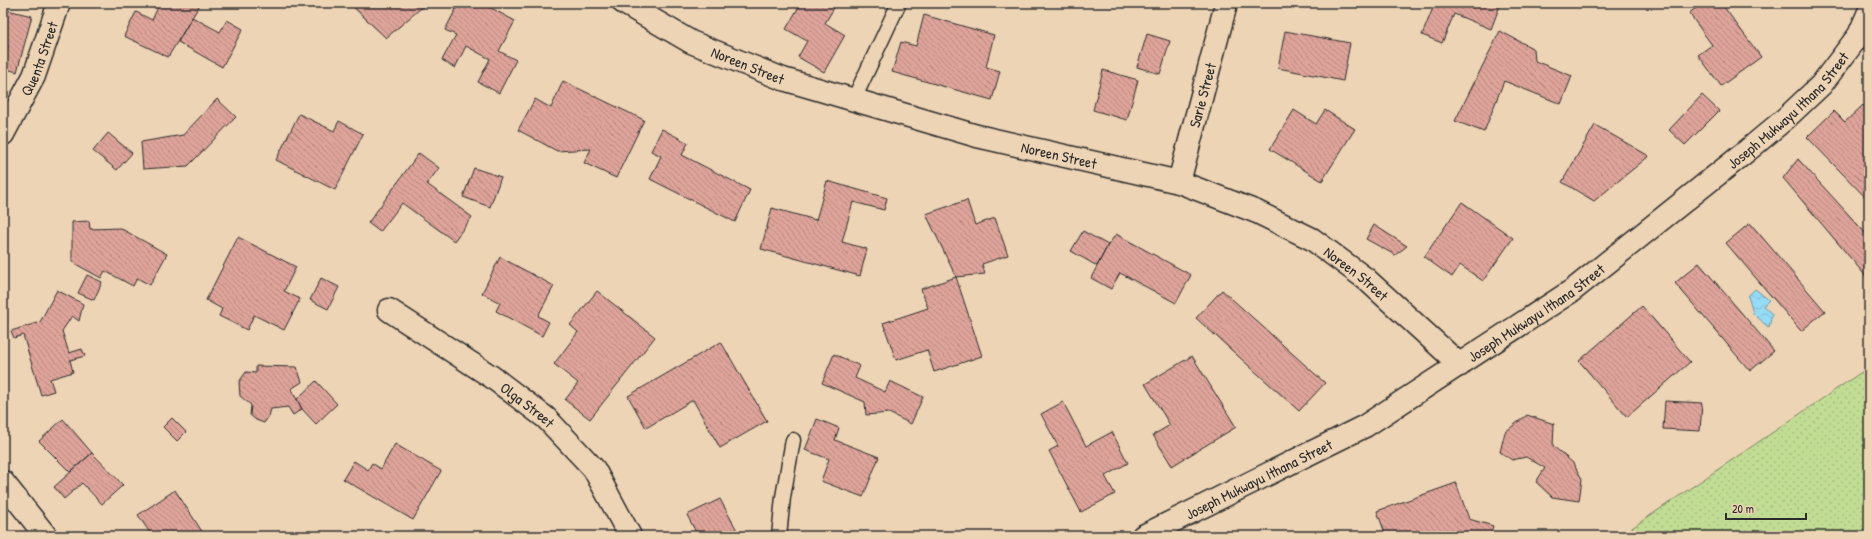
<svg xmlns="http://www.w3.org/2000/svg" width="1872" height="539" viewBox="0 0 1872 539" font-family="'Patrick Hand',sans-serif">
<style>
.grass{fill:url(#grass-dots);stroke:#76845f}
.water{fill:url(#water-waves);stroke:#6b95a5}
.building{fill:url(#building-back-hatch);stroke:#2b2b2b}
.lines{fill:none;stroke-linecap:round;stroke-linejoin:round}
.lane-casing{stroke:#2b2b2b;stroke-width:17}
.street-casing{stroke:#2b2b2b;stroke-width:25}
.lane{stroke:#edd4b5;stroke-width:14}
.street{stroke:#edd4b5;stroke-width:22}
.labels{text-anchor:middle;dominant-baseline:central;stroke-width:3;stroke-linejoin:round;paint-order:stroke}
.street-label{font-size:15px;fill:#2b2b2b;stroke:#edd4b5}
</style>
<defs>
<pattern id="grass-dots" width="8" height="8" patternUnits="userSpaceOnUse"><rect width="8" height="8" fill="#c1dc93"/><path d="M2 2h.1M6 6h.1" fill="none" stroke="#a6bd7f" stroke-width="1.8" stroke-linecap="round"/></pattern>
<pattern id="water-waves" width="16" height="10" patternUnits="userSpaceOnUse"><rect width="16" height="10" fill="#95dcf7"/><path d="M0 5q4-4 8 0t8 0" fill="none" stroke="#81bdd4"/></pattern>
<pattern id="building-back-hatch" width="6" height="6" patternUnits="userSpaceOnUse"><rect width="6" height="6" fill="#dea49a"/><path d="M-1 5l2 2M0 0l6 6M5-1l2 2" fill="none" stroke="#b4867e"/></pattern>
</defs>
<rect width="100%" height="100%" fill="#edd4b5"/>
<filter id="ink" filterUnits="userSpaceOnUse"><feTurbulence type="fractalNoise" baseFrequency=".025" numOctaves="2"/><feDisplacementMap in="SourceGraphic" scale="8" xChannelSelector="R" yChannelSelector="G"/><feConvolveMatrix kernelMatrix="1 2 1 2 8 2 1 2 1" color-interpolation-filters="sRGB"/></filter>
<g filter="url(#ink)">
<path class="grass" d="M1869 367V536H1620Z"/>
<path class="water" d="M1755 289 1769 300 1763 306 1772 314 1769 328 1753 313 1748 296Z"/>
<path class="building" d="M160 3H201L168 57 124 36 136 12 152 20Z
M349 3H427L386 38Z
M459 3H482L515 21 499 51 516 60 499 93 478 82 490 59 466 46 455 68 442 60 456 35 445 30Z
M801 3H837L825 23 845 35 824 72 798 57 807 41 786 29Z
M1435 3H1501L1491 29 1454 14 1442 43 1422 35Z
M1703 3H1721L1761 57 1721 86 1698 55 1712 45 1689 13Z
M3 9 32 16 17 72 3 68 8 46 3 45Z
M924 15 994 35 986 67 1000 71 992 100 892 72 901 42 916 46Z
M192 17 220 32 227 20 243 29 222 67 178 42Z
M1285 31 1350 43 1343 81 1278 68Z
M1500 31 1534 49 1535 61 1572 76 1561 104 1504 81 1484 132 1455 121Z
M1147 34 1170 41 1160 74 1137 67Z
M1103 70 1138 80 1127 120 1093 110Z
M563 81 644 120 616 178 584 163 591 149 557 151 518 130 535 99 551 108Z
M1702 95 1719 111 1685 145 1669 130Z
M217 99 236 117 188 166 143 169 141 142 183 135Z
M1863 105 1869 112V201L1807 137 1834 111 1845 122Z
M1294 110 1316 124 1325 110 1355 129 1322 181 1270 149Z
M299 114 334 131 339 121 363 134 335 190 276 160Z
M1595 125 1649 156 1594 201 1562 182Z
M662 129 688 143 682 155 750 190 735 222 650 179 661 156 651 151Z
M108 133 132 153 117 170 93 151Z
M419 153 439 168 427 184 472 217 454 241 402 203 380 232 368 223Z
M1798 159 1869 237V280L1783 178Z
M474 168 501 177 490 207 463 197Z
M827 181 887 198 884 210 853 202 842 242 867 249 860 276 761 249 772 208 816 220Z
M967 200 975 225 995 218 1008 255 982 264 985 274 956 277 926 214Z
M1462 202 1513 238 1483 281 1460 265 1452 277 1424 257Z
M89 221 90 229 120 228 167 254 150 285 137 278 133 286 105 271 101 278 72 262V222Z
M1750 223 1825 311 1801 331 1726 243Z
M1374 225 1407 246 1395 255 1366 239Z
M1083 231 1108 245 1097 266 1071 251Z
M1116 234 1191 275 1176 303 1120 273 1111 289 1091 278 1108 245Z
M238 237 296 267 284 291 300 299 284 330 254 315 247 330 219 316 222 309 206 300Z
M500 257 554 286 538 316 549 322 542 336 496 311 500 303 482 293Z
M1699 263 1774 351 1750 371 1675 283Z
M87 275 102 282 94 300 78 293Z
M956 277 982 356 934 372 927 350 896 360 883 323 928 308 921 289Z
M321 278 339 287 328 309 310 300Z
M57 290 83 304 79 321 72 316 62 331 69 353 82 349 85 356 70 360 73 372 50 379 54 391 41 395 23 335 14 338 11 331 40 322Z
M1222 290 1325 383 1299 411 1196 318Z
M597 291 655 337 590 419 565 400 578 383 554 364 578 332 570 325Z
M1642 306 1690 362 1627 417 1579 361Z
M721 342 767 421 720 448 693 400 646 428 628 396Z
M834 354 860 366 855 378 885 392 890 381 923 397 911 424 889 413 866 415 865 402 822 383Z
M1192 356 1236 427 1172 466 1153 435 1170 425 1145 384Z
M256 366 297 367 302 382 291 389 302 409 293 415 288 407 271 409 269 416 264 423 256 420 250 415 251 405 240 396 239 382 246 372 256 373Z
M316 381 337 404 316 424 302 409 297 399Z
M1665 401 1702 403 1700 431 1663 429Z
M1063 402 1086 446 1112 432 1128 463 1105 476 1115 494 1081 512 1049 451 1058 446 1041 414Z
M1527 415 1554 424 1553 446 1573 463 1582 479 1579 501 1552 497 1536 482 1545 468 1526 457 1512 460 1500 452 1505 432Z
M172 418 186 432 177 441 163 427Z
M63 419 92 453 70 472 39 441Z
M817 419 839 428 835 440 879 457 863 497 821 481 829 459 805 450Z
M395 444 441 471 413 520 343 479 354 461 368 470 372 463 381 469Z
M92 453 123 485 102 504 82 483 64 499 54 487Z
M1456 483 1469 519 1493 526 1490 536H1386L1377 511Z
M175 490 205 536H152L138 515Z
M720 499 740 536H698L687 515Z"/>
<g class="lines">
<g class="lane-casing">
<path id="lane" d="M854 99 899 3
M779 536 783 497 793 440"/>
</g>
<g class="street-casing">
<g id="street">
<path id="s1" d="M624 3 691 42 783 79 977 136 1179 182 1257 212 1312 239 1366 279 1460 365"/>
<path id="s2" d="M3 134 34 76 59 3"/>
<path id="s3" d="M1179 182 1225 8"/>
<path id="s4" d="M389 310 492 377 546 418 594 469 630 536"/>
<path d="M3 482 46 536"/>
<path id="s5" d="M1143 536 1365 426 1573 290 1748 150 1786 118 1821 85 1859 35 1869 12"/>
</g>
</g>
<use href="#lane" class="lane"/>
<use href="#street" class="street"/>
</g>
</g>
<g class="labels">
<g class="street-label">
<text stroke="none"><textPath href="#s2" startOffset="84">Quenta Street</textPath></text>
<text stroke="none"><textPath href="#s1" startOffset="139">Noreen Street</textPath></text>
<text stroke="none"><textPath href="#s3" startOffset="90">Sarie Street</textPath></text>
<text stroke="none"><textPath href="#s5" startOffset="777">Joseph Mukwayu Ithana Street</textPath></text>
<text stroke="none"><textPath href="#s1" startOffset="463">Noreen Street</textPath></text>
<text stroke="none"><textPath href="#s1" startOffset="787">Noreen Street</textPath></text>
<text stroke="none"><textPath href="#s5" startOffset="453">Joseph Mukwayu Ithana Street</textPath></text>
<text stroke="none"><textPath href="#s4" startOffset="168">Olga Street</textPath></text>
<text stroke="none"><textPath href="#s5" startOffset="129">Joseph Mukwayu Ithana Street</textPath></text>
</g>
</g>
<rect width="1872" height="539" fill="none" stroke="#edd4b5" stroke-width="16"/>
<rect x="8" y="8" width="1856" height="523" fill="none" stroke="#2b2b2b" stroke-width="1.5" filter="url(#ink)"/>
<path d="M1726 513v6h80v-6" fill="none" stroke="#2b2b2b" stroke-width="2"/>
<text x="1732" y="513" font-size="12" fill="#2b2b2b" stroke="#edd4b5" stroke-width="3" paint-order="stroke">20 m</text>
</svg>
